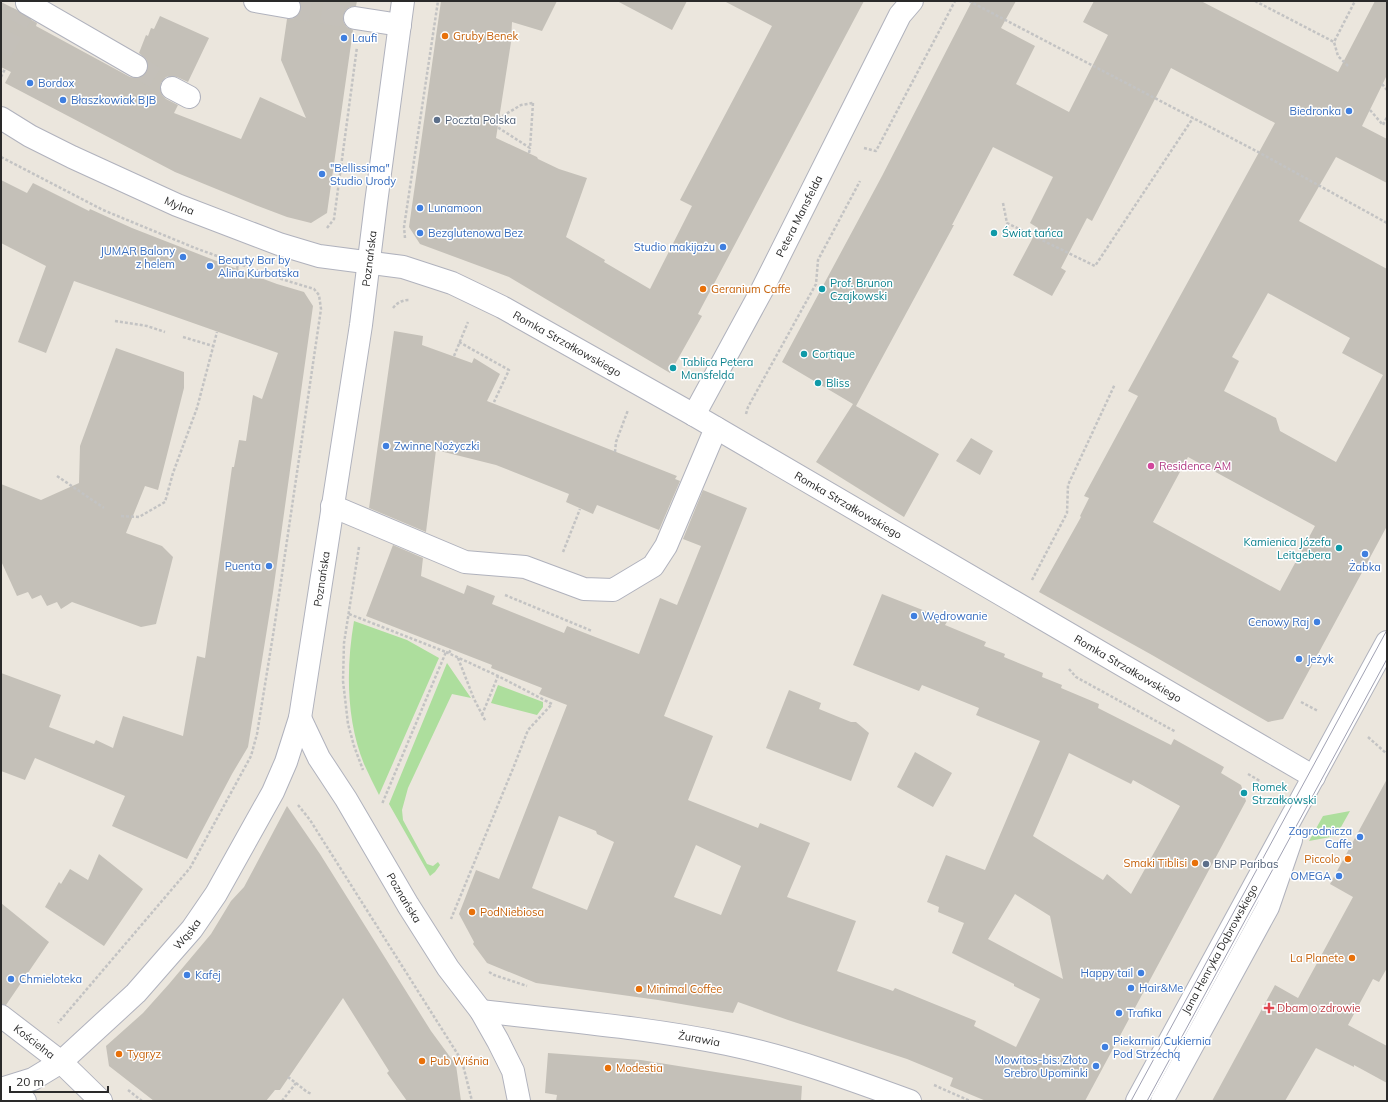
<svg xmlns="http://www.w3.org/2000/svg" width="1388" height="1102" viewBox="0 0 1388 1102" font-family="Mulish,sans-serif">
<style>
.green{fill:#adde9d}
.building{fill:#c4c0b8;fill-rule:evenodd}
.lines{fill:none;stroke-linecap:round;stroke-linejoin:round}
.minor-tunnel{stroke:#c4c0b9;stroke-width:22;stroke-dasharray:22 11;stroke-linecap:butt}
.minor-casing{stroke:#b0b2bd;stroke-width:24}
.path{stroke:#c3c3c3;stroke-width:2.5;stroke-dasharray:3 2;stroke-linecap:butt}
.minor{stroke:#fff;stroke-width:22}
.tram{stroke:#a0a1b3;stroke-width:1}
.food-dot{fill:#e8710a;stroke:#fff;stroke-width:1.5}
.shop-dot{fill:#3f7fe0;stroke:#fff;stroke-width:1.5}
.service-dot{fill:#5c6f8a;stroke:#fff;stroke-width:1.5}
.culture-dot{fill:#0f9aa8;stroke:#fff;stroke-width:1.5}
.hotel-dot{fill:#d1479c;stroke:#fff;stroke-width:1.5}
.health-dot{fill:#e0444e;stroke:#fff;stroke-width:1.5}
.labels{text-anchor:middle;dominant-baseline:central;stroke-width:3;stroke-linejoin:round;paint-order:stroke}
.food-label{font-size:11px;fill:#c56008;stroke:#fff;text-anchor:start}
.shop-label{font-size:11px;fill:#366cbe;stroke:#fff;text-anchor:start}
.service-label{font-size:11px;fill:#4e5e75;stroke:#fff;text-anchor:start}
.street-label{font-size:11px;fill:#2a2a2a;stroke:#fff}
.culture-label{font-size:11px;fill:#0d838f;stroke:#fff;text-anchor:start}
.hotel-label{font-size:11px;fill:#b23c85;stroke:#fff;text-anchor:start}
.health-label{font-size:11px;fill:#be3a42;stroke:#fff;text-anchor:start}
</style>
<rect width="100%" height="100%" fill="#ebe6dd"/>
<path class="green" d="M354 621 407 640 439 658 379 795C374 785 369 775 364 764 346 719 346 668 354 621Z
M447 663 471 698 452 694 408 788 402 810 403 820 427 864 433 866 438 862 440 865 435 872 430 876 389 804Z
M498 685 543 702V707L537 715 491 703Z
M1350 811 1336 836 1309 841 1323 816Z"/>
<path class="building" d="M300 1H357L356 6 350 7 346 10 343 16 344 23 347 27 353 30 327 213 311 223 287 217 253 204 175 172 5 83 11 72 1 67V2L17 10 21 14 37 23 36 26 130 77 136 78 143 77 147 72 148 66 147 60 139 53 146 35 148 36 151 28 154 29 160 16 209 38 188 82 177 77 171 76 166 77 161 83 160 89 162 95 166 99 178 105 174 113 241 139 260 97 306 118 281 60 287 19H294L299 15 301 9Z
M441 1H557L542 31 512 22 511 42 496 138 537 157 538 159 559 169 587 178 566 237 605 260 604 262 650 289 692 206 680 200 772 26 724 1H864L698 314 702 316 670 373 509 277 420 244 409 227Z
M617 1H687L672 30Z
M972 1H1016L1001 28 1035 46 1016 84 1069 112 1108 35 1083 22 1094 1H1201L1338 72 1375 1H1387V75L1362 126 1387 139V183L1336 157 1299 221 1387 269V526L1283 719 1268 722 1152 655 1039 592 1081 517 1080 516 1089 498 1084 496 1138 396 1128 391 1275 123 1171 68 1092 221 1087 218 1061 268 1066 271 1052 296 1013 275 1038 228 1030 223 1053 177 993 147 952 225H954L856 406 939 454 904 517 816 462 853 404 782 362 882 176ZM1268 293 1350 338 1342 353 1383 375 1336 462 1280 431 1276 418 1224 391 1239 361 1232 357ZM1188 457 1315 526 1280 591 1153 522Z
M1 180 27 193 33 183 89 211 90 209 132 228 237 269 277 284 304 292 313 306 273 592 248 747 232 774 187 859 112 826 125 796 35 758 25 780 1 771V673L61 695 49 727 94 744 96 740 113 748 123 716 183 736 197 656 205 658 232 467H234L239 440 246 441 253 395 262 399 278 353 74 281 46 353 18 342 46 266 1 243Z
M394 331 423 336 422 345 472 363 474 358 500 374 487 401 677 476 675 479 680 481 659 530 597 505 593 514 566 502 569 494 496 465 436 450 426 532 369 508Z
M116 348 184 372V388L158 490 145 486 126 533 162 546 173 557 156 624 141 627 72 602 61 609 57 602 47 606 41 595 32 599 28 592 17 596 1 561V484L41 500 79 483 80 446Z
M971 438 993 451 980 475 956 461Z
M703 490 747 508 664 716 713 736 688 800 758 828 760 823 810 843 787 897 856 921 837 971 893 991 895 988 976 1021 974 1026 1016 1047 1040 999 1014 986V984L952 953 964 923 938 912 939 907 927 902 946 855 985 870 1040 741 976 715 979 708 922 685 919 691 853 665 882 594 948 620 945 625 986 642 984 646 1005 654 1004 657 1043 673 1042 677 1062 685 1061 688 1099 704 1098 708 1171 745 1174 739 1224 767 1221 773 1241 785 1246 801 1085 1101H986L950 1086 953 1078 907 1059 788 1020 738 1002 733 1013 658 1000 536 983 487 963 473 944 474 942 459 914 476 870 499 879 567 705 539 694 542 688 491 668 492 665 366 616 393 545 423 558 421 576 464 594 467 585 495 596 492 604 564 633 567 626 639 654 660 598 677 605 701 546 683 539ZM1069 753 1131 784 1133 780 1180 806 1131 894 1107 874 1103 880 1033 836ZM559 816 596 831 597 834 614 842 587 910 532 888ZM696 845 741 866 721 915 674 897ZM1015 894 1050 916 1063 979 988 939Z
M789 690 821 703 819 709 851 722H856L869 733 851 781 766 748Z
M915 752 952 773 933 807 897 787Z
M1387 779V968L1379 982 1373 979 1348 1025 1387 1046V1083L1354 1065V1067L1316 1048 1285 1101H1212L1275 985 1298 998 1353 897 1330 884Z
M287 806 320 854 431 1031 456 1065 461 1101H407L387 1073 389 1071 343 998 280 1090H275L266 1101H154L109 1066 106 1046 143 1013 169 984 211 934 231 901 244 887Z
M99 854 143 889 104 946 45 907 59 882 61 884 70 869 88 880Z
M1 903 49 942 6 1005 1 1004Z
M548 1053 641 1060 802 1086 801 1101H556L557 1095 545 1093Z"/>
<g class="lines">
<path class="minor-tunnel" d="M289 7 355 18
M1 52 22 13
M136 66 172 88"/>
<g class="minor-casing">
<g id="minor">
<path d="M255 1 289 7"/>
<path d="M27 3 136 66"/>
<path d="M355 18 400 25"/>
<path d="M172 88 189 97"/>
<path id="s1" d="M1 118 30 136 72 157 177 205 258 236 279 244 319 256 403 267 452 283 502 307 694 415 1314 777"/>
<path id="s2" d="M694 415 762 290 900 15 912 1"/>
<path d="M332 506 465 562 525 567 584 589 613 590 653 566 666 546 716 428"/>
<path id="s3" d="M300 718 319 758 346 799 408 905 448 968 481 1011 498 1041 513 1071 519 1101"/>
<path id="s4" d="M481 1011C563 1021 646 1027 727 1044 790 1057 850 1079 910 1101"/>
<path id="s5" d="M1 1016 61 1062 101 1101"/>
<path id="s6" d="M1 1089 33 1079 61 1062 136 993 192 929 216 894 273 792 286 762 300 718 361 325 376 203 403 1"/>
<path d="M1 1093 25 1101"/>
<path id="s7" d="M1137 1101 1387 642"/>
<path d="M1162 1101 1268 907 1291 840"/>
</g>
</g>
<path class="path" d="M969 1 1260 153 1387 223
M1255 1 1334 42
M1348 66 1338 56 1334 42 1355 1
M1 77 5 69
M1382 84 1387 90
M533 103 530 148 491 123 521 105Z
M1370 110 1383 125 1387 117
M864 148 876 151 955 1
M529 153 530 148
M1 157 103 210 195 248 278 278 314 289 319 295 321 309 274 629 257 734 251 756 190 868 58 1023
M1003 203 1007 223 1095 266 1193 118
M327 228 334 219 357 47
M405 238 404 227 438 1
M237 269 238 264
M393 308C397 303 402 300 409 300
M115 321 147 326 165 332
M183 337 213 346
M459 342 509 370 494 402
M454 356 468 322
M746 414 748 407 816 284 818 260 860 181
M615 452 616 442 628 410
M57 476 104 508
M121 516 139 517 165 502 173 473 197 408 217 332
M359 547 344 643 343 681 348 724 354 746 363 770
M563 552 580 509
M1032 580 1067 513 1068 485 1115 384
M505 595 592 631
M349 614 446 652 382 804
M446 652 498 676 552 704 528 730 514 766 451 919
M449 653 451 649
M458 658 474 699 486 722
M1069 669 1076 677 1176 732
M1301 702 1318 711
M482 715 498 676
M1368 737 1387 754
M1248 774 1260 781
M298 805 310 820 462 1061 472 1101
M489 972 494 975 527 986
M296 1083 307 1092 312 1094
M934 1085 970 1101
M128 1090 142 1101
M282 1101 296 1083 288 1077"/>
<use href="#minor" class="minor"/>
<path class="tram" d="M1131 1101 1387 630
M1147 1101 1387 659"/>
</g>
<g class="food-dot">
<circle cx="445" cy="36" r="4"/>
<circle cx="703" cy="289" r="4"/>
<circle cx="1348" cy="859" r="4"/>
<circle cx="1195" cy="863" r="4"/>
<circle cx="472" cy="912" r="4"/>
<circle cx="1352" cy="958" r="4"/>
<circle cx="639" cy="989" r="4"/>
<circle cx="119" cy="1054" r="4"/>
<circle cx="422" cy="1061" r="4"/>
<circle cx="608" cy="1068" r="4"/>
</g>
<g class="shop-dot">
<circle cx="344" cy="38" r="4"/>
<circle cx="30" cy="83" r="4"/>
<circle cx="63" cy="100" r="4"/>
<circle cx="1349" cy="111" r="4"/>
<circle cx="322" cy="174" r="4"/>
<circle cx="420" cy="208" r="4"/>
<circle cx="420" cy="233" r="4"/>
<circle cx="723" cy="247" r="4"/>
<circle cx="183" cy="257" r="4"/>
<circle cx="210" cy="266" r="4"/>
<circle cx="386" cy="446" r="4"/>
<circle cx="1365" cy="554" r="4"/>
<circle cx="269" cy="566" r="4"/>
<circle cx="914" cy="616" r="4"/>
<circle cx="1317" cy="622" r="4"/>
<circle cx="1299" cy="659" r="4"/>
<circle cx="1360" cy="837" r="4"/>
<circle cx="1339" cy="876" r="4"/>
<circle cx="1141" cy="973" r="4"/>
<circle cx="187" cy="975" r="4"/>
<circle cx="11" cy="979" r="4"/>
<circle cx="1131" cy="988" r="4"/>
<circle cx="1119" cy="1013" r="4"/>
<circle cx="1105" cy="1047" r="4"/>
<circle cx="1096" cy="1066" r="4"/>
</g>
<g class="service-dot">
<circle cx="437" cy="120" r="4"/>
<circle cx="1206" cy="864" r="4"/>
</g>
<g class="culture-dot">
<circle cx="994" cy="233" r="4"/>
<circle cx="822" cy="289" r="4"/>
<circle cx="804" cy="354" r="4"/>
<circle cx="673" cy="368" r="4"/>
<circle cx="818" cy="383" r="4"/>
<circle cx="1339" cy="548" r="4"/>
<circle cx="1244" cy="793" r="4"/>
</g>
<circle class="hotel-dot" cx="1151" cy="466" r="4"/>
<path class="health-dot" d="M1267 1002h4v4h4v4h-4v4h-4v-4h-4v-4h4z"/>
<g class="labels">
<g class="food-label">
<text x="453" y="36">Gruby Benek</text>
<text x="711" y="289">Geranium Caffe</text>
<text x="1340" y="859" text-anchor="end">Piccolo</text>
<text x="1187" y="863" text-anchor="end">Smaki Tiblisi</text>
<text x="480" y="912">PodNiebiosa</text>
<text x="1344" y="958" text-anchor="end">La Planete</text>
<text x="647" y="989">Minimal Coffee</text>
<text x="127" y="1054">Tygryz</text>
<text x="430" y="1061">Pub Wiśnia</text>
<text x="616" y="1068">Modestia</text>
</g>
<g class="shop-label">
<text x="352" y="38">Laufi</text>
<text x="38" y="83">Bordox</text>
<text x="71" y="100">Błaszkowiak BJB</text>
<text x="1341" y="111" text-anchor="end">Biedronka</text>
<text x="330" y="168">"Bellissima"<tspan x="330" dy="13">Studio Urody</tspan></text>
<text x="428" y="208">Lunamoon</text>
<text x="428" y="233">Bezglutenowa Bez</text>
<text x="715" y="247" text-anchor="end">Studio makijażu</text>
<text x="175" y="251" text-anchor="end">JUMAR Balony<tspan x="175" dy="13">z helem</tspan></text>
<text x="218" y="260">Beauty Bar by<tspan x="218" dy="13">Alina Kurbatska</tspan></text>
<text x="394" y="446">Zwinne Nożyczki</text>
<text x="261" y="566" text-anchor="end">Puenta</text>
<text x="1365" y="567" text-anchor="middle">Żabka</text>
<text x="922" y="616">Wędrowanie</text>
<text x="1309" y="622" text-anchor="end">Cenowy Raj</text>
<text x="1307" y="659">Jeżyk</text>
<text x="1352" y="831" text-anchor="end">Zagrodnicza<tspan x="1352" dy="13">Caffe</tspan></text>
<text x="1331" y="876" text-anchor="end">OMEGA</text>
<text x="1133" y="973" text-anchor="end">Happy tail</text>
<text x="195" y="975">Kafej</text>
<text x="19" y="979">Chmieloteka</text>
<text x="1139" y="988">Hair&amp;Me</text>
<text x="1127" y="1013">Trafika</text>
<text x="1113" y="1041">Piekarnia Cukiernia<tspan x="1113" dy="13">Pod Strzechą</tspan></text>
<text x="1088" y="1060" text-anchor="end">Mowitos-bis: Złoto<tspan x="1088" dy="13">Srebro Upominki</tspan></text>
</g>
<g class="service-label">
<text x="445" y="120">Poczta Polska</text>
<text x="1214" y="864">BNP Paribas</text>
</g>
<g class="street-label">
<text stroke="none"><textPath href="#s1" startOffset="199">Mylna</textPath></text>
<text stroke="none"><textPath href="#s2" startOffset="225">Petera Mansfelda</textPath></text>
<text stroke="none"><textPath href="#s6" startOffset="956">Poznańska</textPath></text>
<text stroke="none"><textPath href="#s1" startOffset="614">Romka Strzałkowskiego</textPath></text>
<text stroke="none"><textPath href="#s1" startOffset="938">Romka Strzałkowskiego</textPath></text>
<text stroke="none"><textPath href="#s6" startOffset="632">Poznańska</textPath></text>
<text stroke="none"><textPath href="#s1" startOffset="1262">Romka Strzałkowskiego</textPath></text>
<text stroke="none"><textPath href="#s3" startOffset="208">Poznańska</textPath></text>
<text stroke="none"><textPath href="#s6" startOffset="246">Wąska</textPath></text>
<text stroke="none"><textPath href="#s7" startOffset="173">Jana Henryka Dąbrowskiego</textPath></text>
<text stroke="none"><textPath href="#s4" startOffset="220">Żurawia</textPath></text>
<text stroke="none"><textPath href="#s5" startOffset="42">Kościelna</textPath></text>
</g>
<g class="culture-label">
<text x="1002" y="233">Świat tańca</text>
<text x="830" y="283">Prof. Brunon<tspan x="830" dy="13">Czajkowski</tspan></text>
<text x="812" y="354">Cortique</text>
<text x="681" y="362">Tablica Petera<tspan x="681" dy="13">Mansfelda</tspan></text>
<text x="826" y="383">Bliss</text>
<text x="1331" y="542" text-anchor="end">Kamienica Józefa<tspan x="1331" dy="13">Leitgebera</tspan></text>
<text x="1252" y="787">Romek<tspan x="1252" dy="13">Strzałkowski</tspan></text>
</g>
<g class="hotel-label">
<text x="1159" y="466">Residence AM</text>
</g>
<g class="health-label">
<text x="1277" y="1008">Dbam o zdrowie</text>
</g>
</g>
<rect width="1388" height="1102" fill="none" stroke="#2a2a2a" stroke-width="4"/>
<path d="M10 1086v6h98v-6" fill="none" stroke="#2a2a2a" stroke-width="2"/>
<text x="16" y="1086" font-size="12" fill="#2a2a2a" stroke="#ffffff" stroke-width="3" paint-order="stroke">20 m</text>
</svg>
